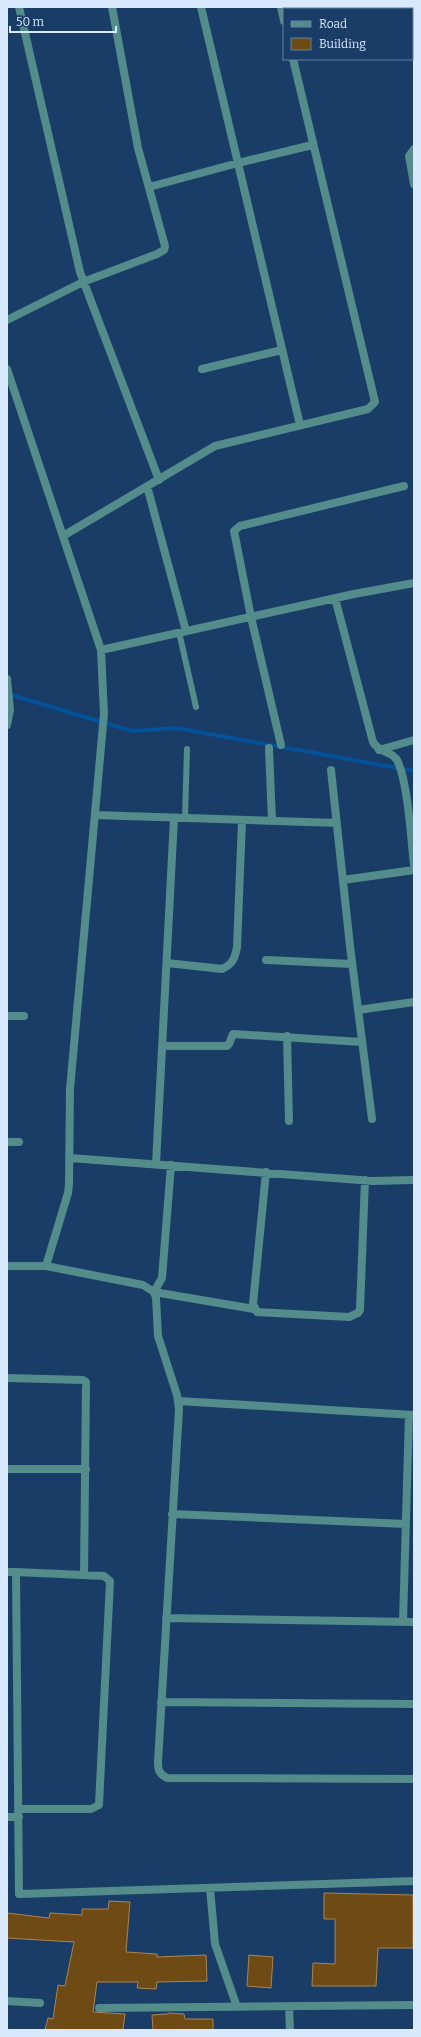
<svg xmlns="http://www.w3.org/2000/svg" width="421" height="2037" viewBox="0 0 421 2037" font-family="Bitter,serif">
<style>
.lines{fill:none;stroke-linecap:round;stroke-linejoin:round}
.stream{stroke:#035198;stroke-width:4}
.building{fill:#6e4b15;stroke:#ab8451}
.service{stroke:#538c8b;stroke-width:6}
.minor{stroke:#538c8b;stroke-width:8}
</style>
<rect width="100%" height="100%" fill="#193d66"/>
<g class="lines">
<path class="stream" d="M8 694 132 731 176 728 414 771"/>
</g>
<path class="building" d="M324 1893 413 1895V1948H378L376 1986H312L313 1963 335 1964V1919H324Z
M109 1901 130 1902 126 1952 157 1954V1957L206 1955 207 1981 157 1982 156 1989 137 1988 138 1982H97L93 2012 125 2014 123 2030H45L48 2018 53 2019 58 1985 65 1986 74 1942 7 1938V1913L49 1918 50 1913 82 1915V1909H108Z
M249 1955 273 1957 271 1988 247 1986Z
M168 2013 184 2014 185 2019H213V2030H153L152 2015 168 2014Z"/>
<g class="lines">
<path class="service" d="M179 632 196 707
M185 818 187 749"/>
<path class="minor" d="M19 7 80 272 159 480
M201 7 300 425
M281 7 284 21
M412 46H414
M414 149 409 156 414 184
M149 187 238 163 312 145
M7 320 83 282 157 254 164 250 165 246 138 148 112 7
M7 369 101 650 104 714 70 1089 69 1184 68 1193 46 1266H7
M202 369 282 350
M147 486 186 631
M63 536 215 446 368 409 375 402 293 59
M335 598 373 742C379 753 392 751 397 760 408 782 411 839 414 865
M101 650 354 594 414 583
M7 679 10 710 7 725
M281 745 251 617 234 531 240 526 404 486
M269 748 272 821
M379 750 414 740
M331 770 350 946 372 1119
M95 815 337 823
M343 880 414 870
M266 960 352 964
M167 963 222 969C233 964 235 958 237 947L242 821
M358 1010 414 1002
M7 1016H24
M287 1036 289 1121
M163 1046H227L229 1044 233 1034 362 1042
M7 1142H19
M70 1158 373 1181 414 1180
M156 1164 174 818
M171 1165 162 1278 154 1292 254 1309
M266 1172 253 1304 257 1312 349 1317 358 1313 360 1310 365 1180
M46 1266 143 1285 154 1292 156 1298 158 1336 177 1395 179 1409 158 1762C158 1770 159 1774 167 1778L414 1779
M7 1378 83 1380 86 1382 84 1575
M178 1401 414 1415
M7 1469H86
M172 1514 406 1524
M7 1572H16L19 1894 414 1881
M16 1572 104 1576 110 1581 99 1805 91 1809H19
M166 1618 414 1622
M403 1622 409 1415
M161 1702 414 1704
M7 1817H19
M210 1888 215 1944 237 2007
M7 2001 40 2003
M289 2006 290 2030
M99 2008 414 2005"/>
</g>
<rect width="421" height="2037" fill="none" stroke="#d8e9fe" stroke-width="16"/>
<rect x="283" y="8" width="130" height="52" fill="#193d66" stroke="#6582a3"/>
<rect x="291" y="21" width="20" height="6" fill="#538c8b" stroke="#6582a3"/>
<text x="319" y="28" font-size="12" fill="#d8e9fe">Road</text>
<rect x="291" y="38" width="20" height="12" fill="#6e4b15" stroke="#6582a3"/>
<text x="319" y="48" font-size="12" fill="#d8e9fe">Building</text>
<path d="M10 26v6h106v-6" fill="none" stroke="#d8e9fe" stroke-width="2"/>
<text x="16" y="26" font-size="12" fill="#d8e9fe" stroke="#193d66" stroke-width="3" paint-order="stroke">50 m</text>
</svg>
